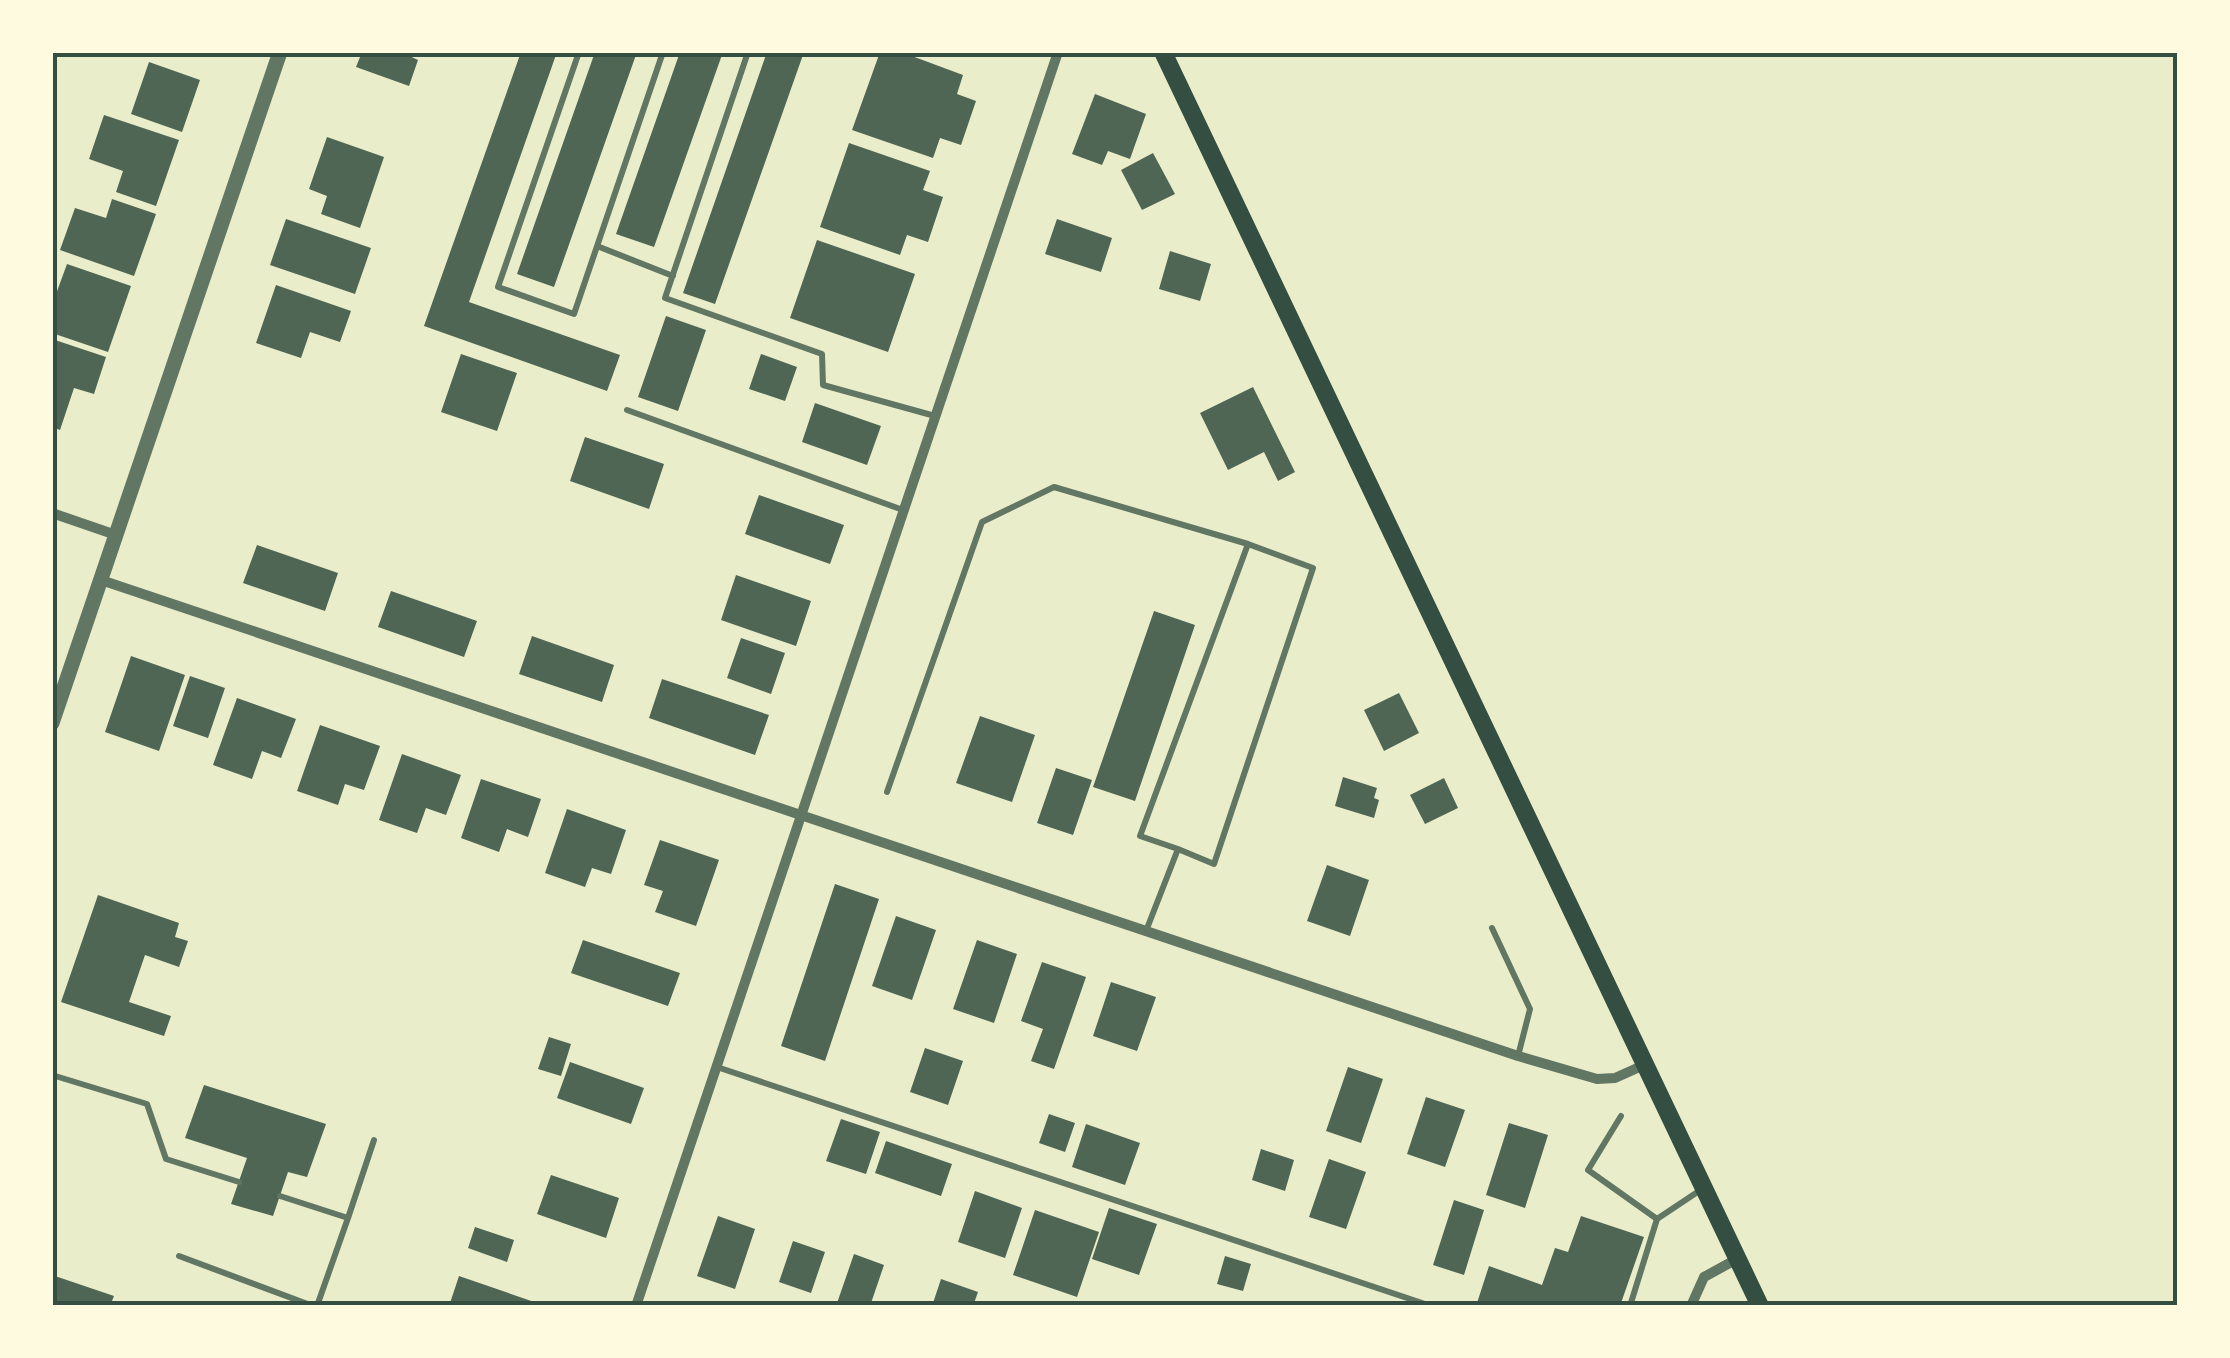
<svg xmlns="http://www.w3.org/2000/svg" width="2230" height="1358" viewBox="0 0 2230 1358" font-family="Merriweather,serif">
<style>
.building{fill:#4f6655}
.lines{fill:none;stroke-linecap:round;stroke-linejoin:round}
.service{stroke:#617663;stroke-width:6}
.minor{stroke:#617663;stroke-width:10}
.tertiary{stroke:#617663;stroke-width:15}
.secondary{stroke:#344e41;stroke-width:18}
.neatline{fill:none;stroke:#344e41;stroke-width:4}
</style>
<rect width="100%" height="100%" fill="#e9edc9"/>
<path class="building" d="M362 52H401L418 60 409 86 356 67Z
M521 52H557L469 302 620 355 607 391 424 326Z
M595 52H637L554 287 517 274Z
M680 52H723L654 247 616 234Z
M767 52H804L715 304 683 293Z
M880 52H901L963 75 957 94 976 101 961 145 940 138 933 158 852 130Z
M149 62 200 80 182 132 131 114Z
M1095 94 1146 114 1130 159 1108 151 1102 165 1072 154Z
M104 115 179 140 156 206 116 192 123 171 89 159Z
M327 137 384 157 360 228 321 214 327 196 309 189Z
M849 143 930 171 923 190 943 197 928 242 907 235 900 255 820 227Z
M1153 153 1175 194 1142 210 1121 170Z
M112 199 156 214 134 276 60 250 75 208 106 218Z
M286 219 371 248 355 294 270 265Z
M1057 219 1112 238 1101 272 1045 254Z
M817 240 915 274 888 352 790 318Z
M1170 251 1211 264 1200 301 1159 289Z
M67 264 131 286 108 352 52 333V305Z
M276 285 351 311 340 342 310 332 301 358 256 343Z
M666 316 706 330 678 411 638 397Z
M52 339 106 357 94 394 74 388 60 430 52 427Z
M461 354 517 373 497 431 441 412Z
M761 354 797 367 785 401 749 389Z
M1253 387 1295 472 1278 481 1264 452 1228 470 1200 413Z
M815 403 881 426 867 465 802 442Z
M585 437 664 464 649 509 570 481Z
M759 495 844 525 830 564 745 534Z
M257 545 338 573 325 611 243 583Z
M736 575 811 601 796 646 721 620Z
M391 591 477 621 464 657 378 627Z
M1154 611 1195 625 1135 801 1093 787Z
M532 636 614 665 602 702 519 674Z
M741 638 785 653 771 694 727 678Z
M131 656 185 675 159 751 105 732Z
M190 676 225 688 208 738 173 726Z
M662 679 769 715 755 755 649 718Z
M1399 693 1419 733 1384 751 1364 710Z
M237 698 296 719 281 758 262 751 252 779 213 765Z
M980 716 1035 735 1012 802 956 783Z
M320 725 380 746 364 790 345 784 338 805 297 791Z
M402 754 461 775 446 815 426 808 417 833 379 820Z
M1056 768 1092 780 1073 835 1037 823Z
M1343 777 1377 788 1374 798 1379 800 1374 818 1335 806Z
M1444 778 1458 808 1425 824 1410 795Z
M481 779 541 799 528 837 507 829 499 852 461 838Z
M567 809 626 830 611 874 592 868 585 887 545 873Z
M660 840 719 860 696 926 655 912 663 891 644 885Z
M1327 865 1369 880 1350 936 1307 921Z
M835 884 879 899 825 1061 781 1046Z
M98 895 179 923 175 937 188 941 179 967 145 955 129 1002 171 1016 164 1036 61 1002Z
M896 916 936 930 912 1000 872 986Z
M583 940 680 973 668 1006 571 973Z
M977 940 1017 954 994 1023 953 1009Z
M1042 962 1086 977 1054 1069 1031 1061 1043 1029 1021 1021Z
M1111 982 1156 997 1137 1051 1093 1036Z
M549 1037 571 1044 561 1076 538 1069Z
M925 1048 963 1061 948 1105 910 1092Z
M570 1062 644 1088 631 1124 557 1098Z
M1348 1067 1383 1079 1361 1143 1326 1131Z
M204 1085 326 1124 307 1177 288 1172 273 1216 231 1204 247 1158 185 1138Z
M1426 1097 1465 1110 1445 1167 1407 1154Z
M1049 1114 1075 1123 1065 1152 1039 1143Z
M841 1119 880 1132 866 1174 826 1161Z
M1509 1123 1548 1135 1525 1208 1486 1195Z
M1086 1124 1140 1143 1125 1185 1072 1167Z
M886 1141 952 1164 941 1196 875 1173Z
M1261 1149 1294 1160 1285 1191 1252 1180Z
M1329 1159 1366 1172 1346 1229 1309 1217Z
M551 1175 619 1198 606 1238 537 1214Z
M975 1191 1022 1208 1005 1258 958 1242Z
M1454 1200 1484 1210 1464 1275 1433 1265Z
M1109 1208 1157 1224 1139 1275 1092 1259Z
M1035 1210 1099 1232 1077 1297 1013 1275Z
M718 1216 755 1229 735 1289 697 1276Z
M1581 1216 1644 1237 1620 1306H1484L1477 1303 1489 1266 1542 1285 1555 1248 1568 1252Z
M475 1227 514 1240 507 1262 468 1248Z
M793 1241 825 1252 811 1293 779 1282Z
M854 1254 884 1265 870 1306H836Z
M1225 1256 1251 1264 1243 1291 1217 1284Z
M52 1275 114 1296 110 1306H52Z
M459 1276 543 1305V1306H449Z
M941 1279 978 1292 973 1306H932Z"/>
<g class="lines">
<path class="service" d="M579 52 498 287 574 314 663 52
M748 52 665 298 822 354 823 385 935 416
M597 246 673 276
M627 410 903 510
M887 792 982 522 1054 487 1248 544
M1492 928 1530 1009 1518 1056
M1146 931 1178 849 1140 836 1248 544 1313 568 1214 864 1178 849
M717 1067 1431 1306
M52 1075 147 1104 166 1159 239 1182
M1621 1116 1588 1170 1657 1219
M280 1196 348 1218 374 1140
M179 1256 313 1306
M317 1306 348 1218
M1630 1306 1657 1219 1702 1189"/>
<path class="minor" d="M52 513 116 535
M101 580 1518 1056 1597 1079 1615 1078 1644 1065
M636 1306 1058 52
M1691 1306 1704 1277 1737 1259"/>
<path class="tertiary" d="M52 723 280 52"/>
<path class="secondary" d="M1163 52 1760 1306"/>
</g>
<rect width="2230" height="1358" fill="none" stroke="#fefae0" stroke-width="110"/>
<rect x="55" y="55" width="2120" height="1248" class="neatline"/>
</svg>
